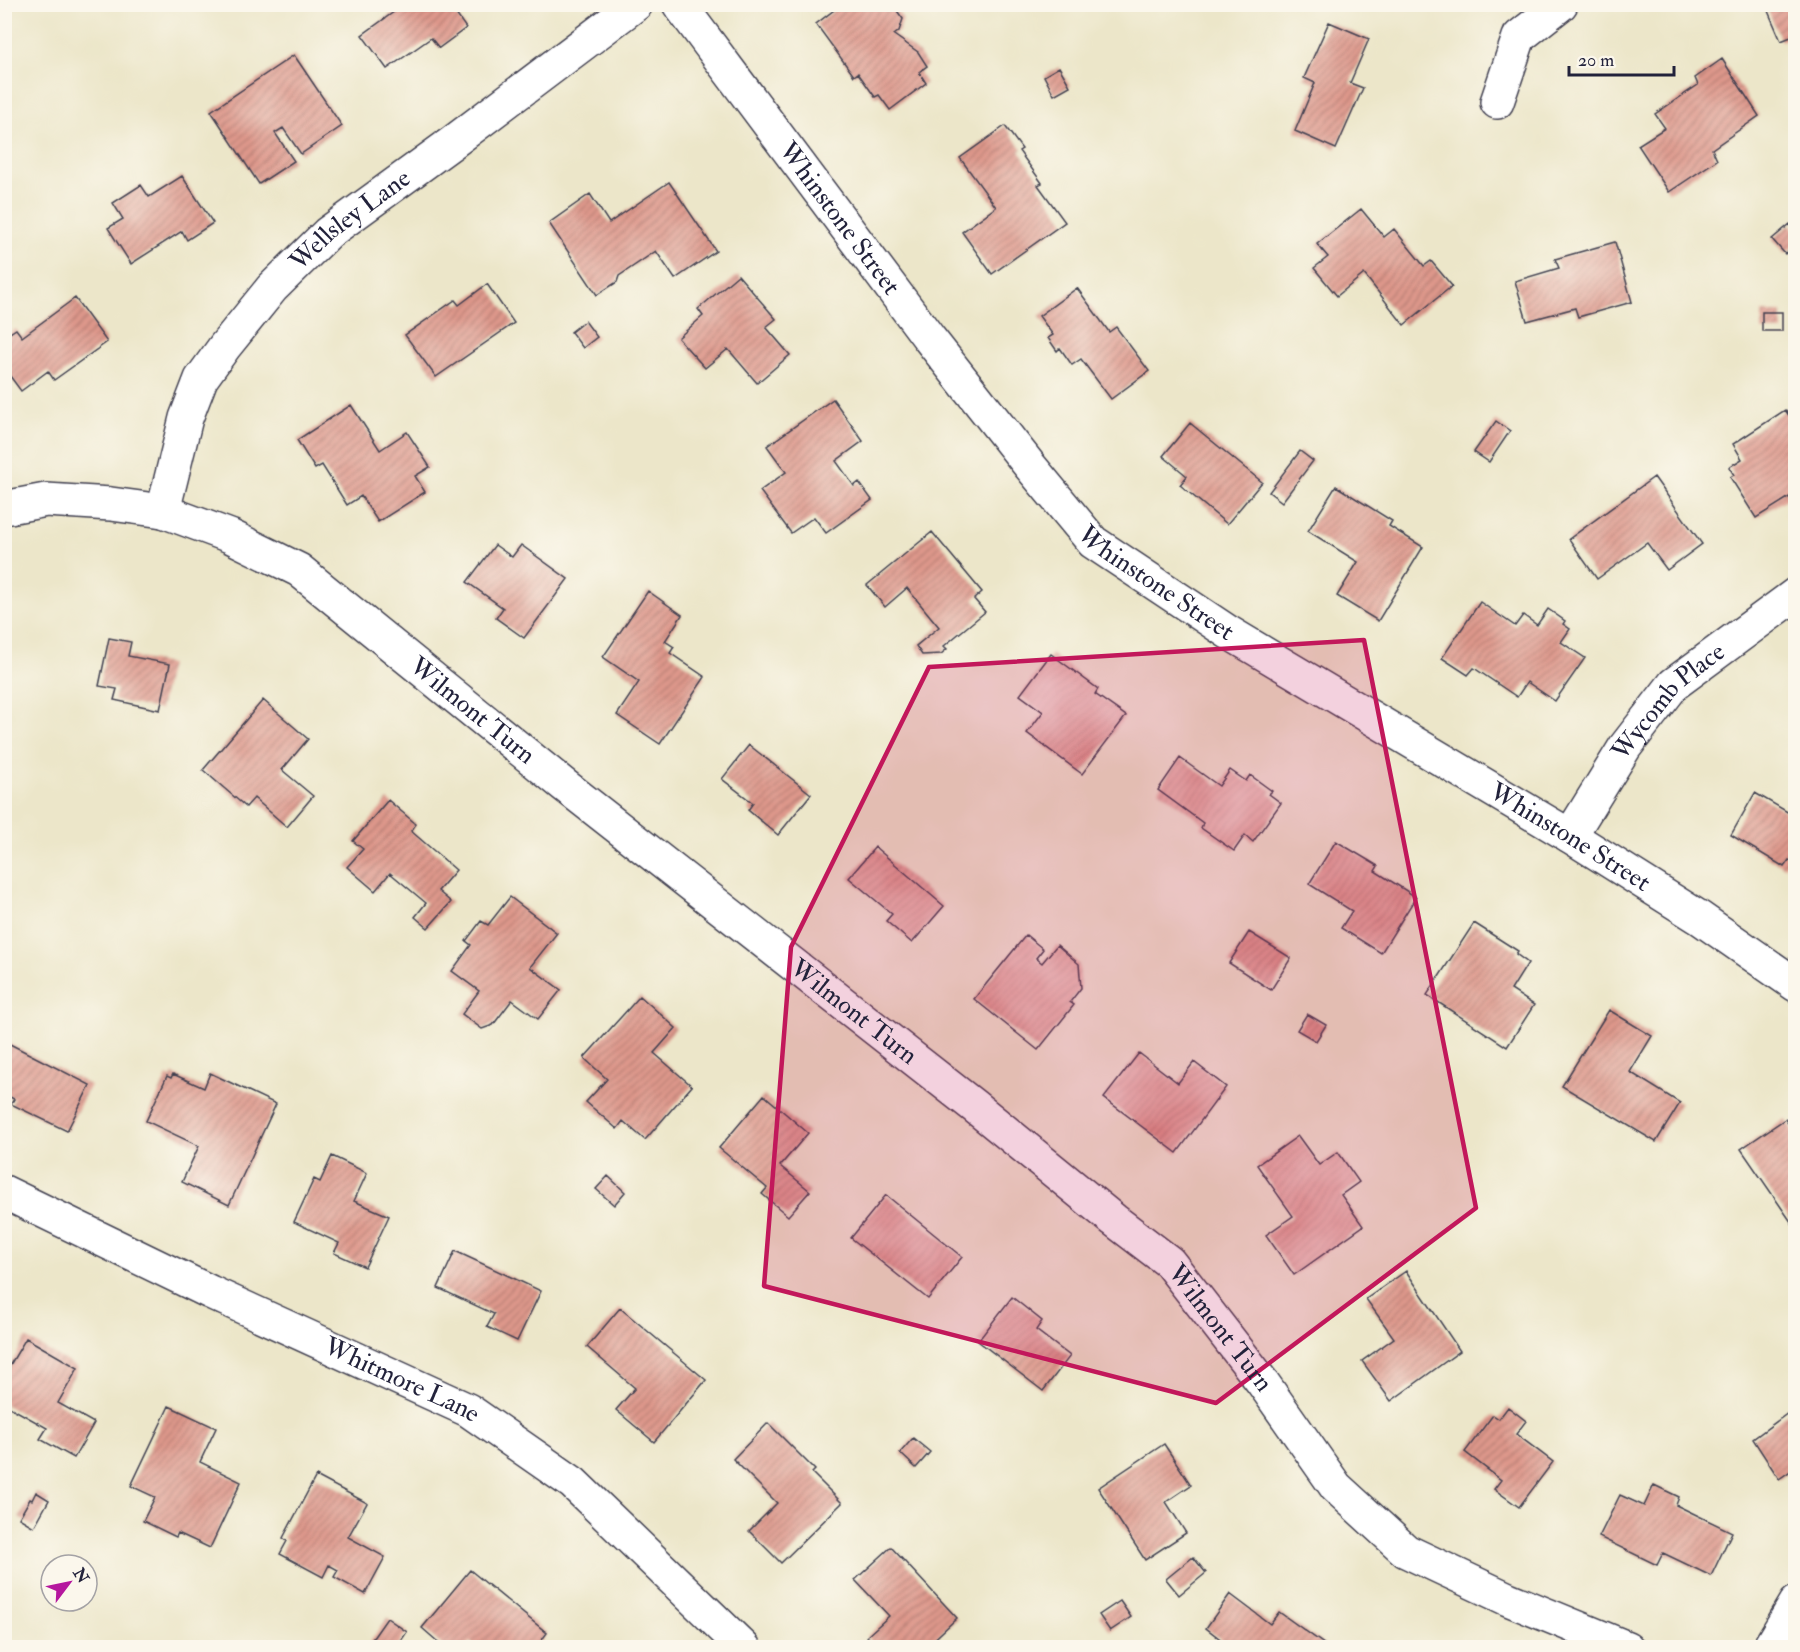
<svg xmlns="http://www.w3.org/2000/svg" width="1800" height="1652" viewBox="0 0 1800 1652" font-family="'IM FELL Double Pica',serif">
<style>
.building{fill:url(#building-hatch)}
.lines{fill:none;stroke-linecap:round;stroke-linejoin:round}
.minor-casing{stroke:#403f50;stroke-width:36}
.minor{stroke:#fff;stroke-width:33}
.marked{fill:#c2185b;fill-opacity:0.2;stroke:#c2185b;stroke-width:4.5;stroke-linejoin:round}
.labels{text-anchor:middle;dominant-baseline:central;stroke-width:4.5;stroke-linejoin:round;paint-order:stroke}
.street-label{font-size:26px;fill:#22223b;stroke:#fbf7ec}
</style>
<defs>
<pattern id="building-hatch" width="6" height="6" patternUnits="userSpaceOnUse" patternTransform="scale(1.5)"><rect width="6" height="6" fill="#de988b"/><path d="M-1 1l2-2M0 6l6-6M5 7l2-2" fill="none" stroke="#b47c73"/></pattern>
</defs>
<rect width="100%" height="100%" fill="#fbf7ec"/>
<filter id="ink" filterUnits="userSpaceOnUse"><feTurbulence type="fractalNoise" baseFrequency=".0167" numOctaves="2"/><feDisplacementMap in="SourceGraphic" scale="12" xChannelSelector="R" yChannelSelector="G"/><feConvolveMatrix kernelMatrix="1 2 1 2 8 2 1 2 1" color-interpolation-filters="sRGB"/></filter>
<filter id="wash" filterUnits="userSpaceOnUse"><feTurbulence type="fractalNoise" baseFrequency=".008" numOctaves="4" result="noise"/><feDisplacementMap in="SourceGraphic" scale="24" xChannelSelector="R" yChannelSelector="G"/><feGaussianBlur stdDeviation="1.35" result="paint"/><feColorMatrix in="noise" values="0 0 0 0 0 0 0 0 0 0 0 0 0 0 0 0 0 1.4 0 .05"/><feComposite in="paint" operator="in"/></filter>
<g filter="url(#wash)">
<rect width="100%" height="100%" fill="#ece6c9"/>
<g id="blocks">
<path class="building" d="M405 4H449L466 28 439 48 431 38 387 69 362 35Z
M842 4H861L864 9 870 4H892L903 19 899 31 894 35 918 52 927 66 919 72 926 83 890 110 879 95 875 97 858 73 854 76 816 24Z
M1765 4H1796V35L1781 41Z
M1329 22 1369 39 1350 83 1363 88 1336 149 1295 131 1315 83 1304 78Z
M294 55 342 126 301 154 283 128 275 133 294 161 259 184 211 111Z
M1722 59 1759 116 1712 149 1717 160 1669 192 1638 145 1665 128 1655 114 1698 85 1695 78Z
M1059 67 1070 86 1054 95 1044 76Z
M1005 126 1022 149 1019 151 1042 183 1038 185 1065 222 992 274 962 232 996 207 960 158Z
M182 176 213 223 187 240 182 231 131 264 108 228 123 219 113 203 141 185 149 197Z
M669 182 716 251 675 279 656 251 619 276 617 282 597 295 549 223 590 194 609 223Z
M1361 209 1384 237 1394 229 1424 266 1431 261 1452 286 1404 325 1364 274 1337 296 1314 268 1328 257 1317 244Z
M1790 224 1796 231V245L1785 254 1772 239Z
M1615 242 1632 302 1578 317 1575 308 1527 321 1515 281 1559 268 1555 259Z
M738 275 776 319 766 327 790 355 757 383 728 349 705 368 678 338 703 316 698 309Z
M487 284 514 323 436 377 405 335 455 300 459 305Z
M1077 288 1109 332 1116 327 1149 371 1111 399 1081 359 1072 365 1060 348 1057 351 1048 338 1053 335 1039 316Z
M75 298 107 342 54 380 48 371 21 391 4 368V337L16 329 22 337Z
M1762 312H1782V331H1762Z
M585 321 597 337 583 348 571 332Z
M833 399 863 441 836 461 854 486 859 482 872 500 826 533 814 517 791 533 760 491 786 472 767 446Z
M351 405 380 450 407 432 430 467 415 476 425 492 378 522 361 496 347 505 322 465 315 469 297 440Z
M1785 410 1796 425V493L1756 518 1730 477 1734 475 1729 467 1742 459 1733 444Z
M1496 421 1510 431 1489 462 1474 452Z
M1190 423 1262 482 1227 524 1180 485 1187 476 1163 456Z
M1300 451 1313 461 1282 502 1269 492Z
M1654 477 1702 544 1667 570 1647 543 1597 579 1569 539Z
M1336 486 1392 521 1389 526 1423 547 1378 621 1337 596 1358 562 1308 531Z
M932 532 982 592 974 599 985 612 944 646 947 649 941 654 922 655 916 646 939 627 907 588 885 607 867 585Z
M495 545 512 557 521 545 568 579 524 638 496 618 503 608 467 582Z
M648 591 682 615 665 641 674 647 670 653 705 677 660 744 617 715 639 682 603 657Z
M1480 602 1515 626 1523 615 1537 625 1548 609 1565 621 1563 624 1570 629 1561 642 1585 658 1555 701 1527 682 1517 697 1474 668 1468 675 1442 658Z
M109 638 131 642 128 656 170 664 160 710 114 700 117 689 99 686Z
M1051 654 1098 689 1095 694 1126 716 1082 774 1027 733 1043 712 1020 695Z
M263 700 308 739 282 770 313 796 287 827 254 798 246 807 203 770Z
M749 745 811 794 778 835 748 810 753 803 722 779Z
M1180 758 1219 786 1230 770 1246 781 1250 775 1272 791 1269 794 1281 803 1253 842 1245 835 1234 851 1201 828 1203 823 1158 790Z
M1755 793 1796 817V864L1789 860 1784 867 1731 835Z
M388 800 416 824 411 831 456 870 438 891 451 902 428 928 415 917 426 903 390 873 375 891 347 867 363 849 353 841Z
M1336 841 1378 866 1375 871 1416 897 1381 953 1341 928 1352 911 1309 884Z
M875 847 944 906 912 943 886 921 892 914 849 878Z
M510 897 557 933 530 967 561 990 538 1019 512 1000 493 1025 482 1029 462 1014 479 991 452 971 471 945 466 941 481 921 488 925Z
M1474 923 1518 951 1516 954 1528 963 1511 990 1534 1005 1507 1047 1427 995Z
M1249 932 1291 958 1271 990 1229 963Z
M1026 935 1043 949 1036 958 1042 963 1057 945 1079 964 1081 988 1070 1002 1074 1005 1038 1050 974 999Z
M640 996 676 1028 654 1053 692 1086 645 1140 623 1121 617 1129 586 1102 607 1079 584 1058Z
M1609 1010 1652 1036 1630 1072 1680 1103 1656 1142 1562 1086Z
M1307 1014 1326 1025 1316 1041 1297 1030Z
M4 1041 90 1085 67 1131 11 1104 14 1099 4 1094Z
M1139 1053 1178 1083 1194 1062 1226 1087 1177 1153 1104 1098Z
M210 1073 276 1104 229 1205 182 1182 199 1146 146 1121 167 1076 171 1078 173 1074 204 1088Z
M764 1095 808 1133 780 1166 810 1191 788 1216 762 1194 767 1188 719 1148Z
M1785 1119 1796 1134V1229L1741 1149Z
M1298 1136 1319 1165 1338 1152 1359 1182 1341 1195 1363 1226 1294 1275 1266 1235 1293 1216 1257 1165Z
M332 1156 367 1173 354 1201 389 1216 365 1267 334 1253 339 1243 294 1222 314 1179 320 1182Z
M608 1176 625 1192 614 1205 596 1189Z
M886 1195 962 1257 928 1299 851 1238Z
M455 1251 541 1291 517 1341 487 1327 494 1314 438 1288Z
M1406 1271 1460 1351 1391 1401 1362 1361 1394 1338 1366 1299Z
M1012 1297 1042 1321 1036 1330 1070 1356 1043 1391 978 1341Z
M620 1308 706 1380 654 1442 616 1410 635 1388 587 1347Z
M26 1338 78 1368 58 1403 94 1423 74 1458 40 1439 47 1428 4 1404V1375Z
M169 1406 216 1428 200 1462 241 1482 210 1548 178 1533 176 1537 143 1521 155 1497 131 1486Z
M1508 1407 1526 1421 1516 1434 1553 1462 1519 1507 1494 1489 1501 1480 1465 1452 1493 1415 1499 1419Z
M1796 1407V1467L1779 1479 1753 1439Z
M768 1423 815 1470 812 1473 842 1503 781 1563 749 1531 777 1503 733 1459Z
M913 1438 930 1452 916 1468 900 1453Z
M1164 1444 1191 1485 1166 1502 1186 1533 1145 1560 1098 1488Z
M316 1476 367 1503 348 1537 385 1557 365 1594 334 1577 338 1570 329 1565 323 1577 280 1554 287 1541 283 1538Z
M1654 1485 1679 1497 1676 1505 1732 1532 1711 1576 1663 1553 1657 1565 1599 1537 1620 1495 1644 1506Z
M36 1492 49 1500 34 1527 19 1518 30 1499 32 1500Z
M891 1547 957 1618 925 1648H877L867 1636 889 1616 855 1580Z
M1193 1557 1206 1573 1179 1595 1166 1579Z
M470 1570 547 1633 536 1648H531L527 1644 524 1648H476L470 1642 465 1648H445L422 1628Z
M1230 1594 1270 1624 1279 1612 1325 1645 1323 1648H1232L1206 1628Z
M1120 1601 1131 1617 1110 1631 1099 1615Z
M387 1618 407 1632 396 1648H366Z"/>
</g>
</g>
<g filter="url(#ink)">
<use href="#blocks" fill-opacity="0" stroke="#403f50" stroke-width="1.5"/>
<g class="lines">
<g class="minor-casing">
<g id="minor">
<path id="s1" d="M679 4 929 338 1030 466 1093 542 1228 632 1570 836 1700 918 1796 985"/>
<path d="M1497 102 1519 37 1561 4"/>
<path id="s2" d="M4 508 46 500 111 504 163 511 230 536 299 570 564 785 974 1106 1114 1220 1169 1262 1263 1383 1336 1487 1406 1551 1508 1599 1627 1648"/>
<path id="s3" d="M163 511 186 418 201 379 225 346 272 288 328 233 453 142 636 4"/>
<path id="s4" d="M1570 836 1625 747 1674 684 1796 594"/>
<path id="s5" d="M4 1192 210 1292 468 1410 573 1483 744 1648"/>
<path d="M1769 1648 1796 1603"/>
</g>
</g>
<use href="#minor" class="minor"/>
</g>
</g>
<path class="marked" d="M1364 640 1476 1208 1216 1403 764 1286 791 947 929 667Z"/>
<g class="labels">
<g class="street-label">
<text stroke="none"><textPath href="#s1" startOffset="268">Whinstone Street</textPath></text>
<text stroke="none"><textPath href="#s3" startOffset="357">Wellsley Lane</textPath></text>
<text stroke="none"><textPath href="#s1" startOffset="754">Whinstone Street</textPath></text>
<text stroke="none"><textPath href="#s4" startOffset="168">Wycomb Place</textPath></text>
<text stroke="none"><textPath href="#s2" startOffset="532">Wilmont Turn</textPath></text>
<text stroke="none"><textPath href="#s1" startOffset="1240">Whinstone Street</textPath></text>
<text stroke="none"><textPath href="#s2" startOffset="1018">Wilmont Turn</textPath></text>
<text stroke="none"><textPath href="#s2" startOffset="1504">Wilmont Turn</textPath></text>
<text stroke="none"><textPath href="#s5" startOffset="440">Whitmore Lane</textPath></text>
</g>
</g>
<rect width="1800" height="1652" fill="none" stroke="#fbf7ec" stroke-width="24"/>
<g transform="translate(69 1583) rotate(58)"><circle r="28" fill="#fbf7ec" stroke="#a4a2a5" stroke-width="1.5"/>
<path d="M0-4.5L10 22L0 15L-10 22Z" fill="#b5179e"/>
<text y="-9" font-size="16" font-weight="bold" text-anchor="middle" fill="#22223b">N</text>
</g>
<path d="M1569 66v9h105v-9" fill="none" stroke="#22223b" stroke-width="3"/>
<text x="1578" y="66" font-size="18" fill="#22223b" stroke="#fbf7ec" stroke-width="4.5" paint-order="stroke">20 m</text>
</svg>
